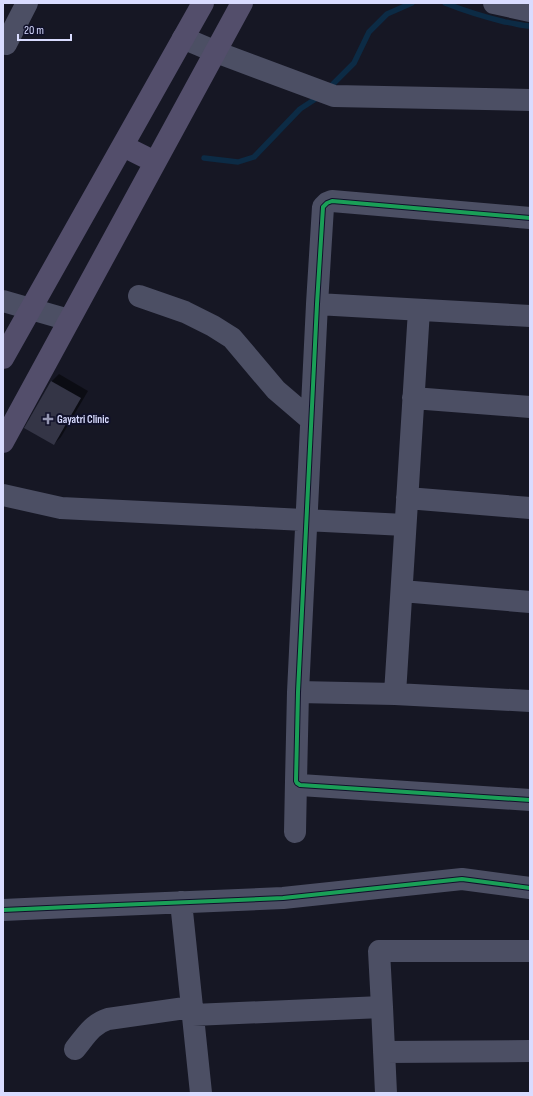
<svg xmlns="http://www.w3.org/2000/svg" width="533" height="1096" viewBox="0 0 533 1096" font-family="'Sofia Sans Condensed',sans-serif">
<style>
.shadow{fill:#0007}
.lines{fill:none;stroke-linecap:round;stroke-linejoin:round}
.stream{stroke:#0c2b45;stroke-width:5.5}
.building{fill:#343546}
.minor{stroke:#4c4f64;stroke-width:22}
.major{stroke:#534e6b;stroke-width:22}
.cycleway-casing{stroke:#10112a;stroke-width:6}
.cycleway{stroke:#1a9f57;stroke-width:4}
.poi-dot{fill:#9597b2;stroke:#10112a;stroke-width:1.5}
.labels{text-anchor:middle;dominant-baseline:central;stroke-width:4;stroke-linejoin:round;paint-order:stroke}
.poi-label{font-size:11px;font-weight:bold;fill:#d9dcff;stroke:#10112a;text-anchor:start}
</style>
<rect width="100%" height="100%" fill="#161724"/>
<path class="shadow" d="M59 374 88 391 61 437 54 444 25 427 52 381Z"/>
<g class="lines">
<path class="stream" d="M445 3C465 11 485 17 505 22 514 23 522 26 530 26
M328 89 354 63 369 32 387 14 412 3
M204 158 238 162 254 157 300 109 320 96"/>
</g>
<path class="building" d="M51 381 81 398 54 445 24 428Z"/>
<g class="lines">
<path class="minor" d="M494 3 530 11
M183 38 216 52 334 96 530 100
M6 44 27 3
M530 218 332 201 327 203 323 207 317 304 298 692 296 781 297 783 300 785 530 800
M139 296 185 312 213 326 232 338 276 390 311 420
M3 301 69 320
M317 304 530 316
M419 310 395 694 530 701
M413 398 530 407
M3 495 61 508 405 525
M407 498 530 508
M402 591 530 602
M298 692 395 694
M295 832 296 781
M181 902 201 1093
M3 910 69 907 283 898 462 879 530 888
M382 1007 386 1093
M193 1015 382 1007 379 951H530
M75 1049C85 1037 92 1024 108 1019L192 1007
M384 1052 530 1051"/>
<path class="major" d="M123 146 155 162
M3 358 203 3
M3 442 242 3"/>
<g class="cycleway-casing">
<path id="cycleway" d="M530 218 332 201 327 203 323 207 317 304 298 692 296 781 297 783 300 785 530 800
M3 910 69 907 283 898 462 879 530 888"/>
</g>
<use href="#cycleway" class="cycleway"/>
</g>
<path class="poi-dot" d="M46 413h4v4h4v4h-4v4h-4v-4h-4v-4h4z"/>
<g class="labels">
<g class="poi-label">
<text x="57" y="419">Gayatri Clinic</text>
</g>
</g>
<rect width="533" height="1096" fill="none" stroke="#d9dcff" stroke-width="8"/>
<path d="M18 34v6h53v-6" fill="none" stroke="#d9dcff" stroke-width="2"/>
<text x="24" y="34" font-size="12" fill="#d9dcff" stroke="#10112a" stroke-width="3" paint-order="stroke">20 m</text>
</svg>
